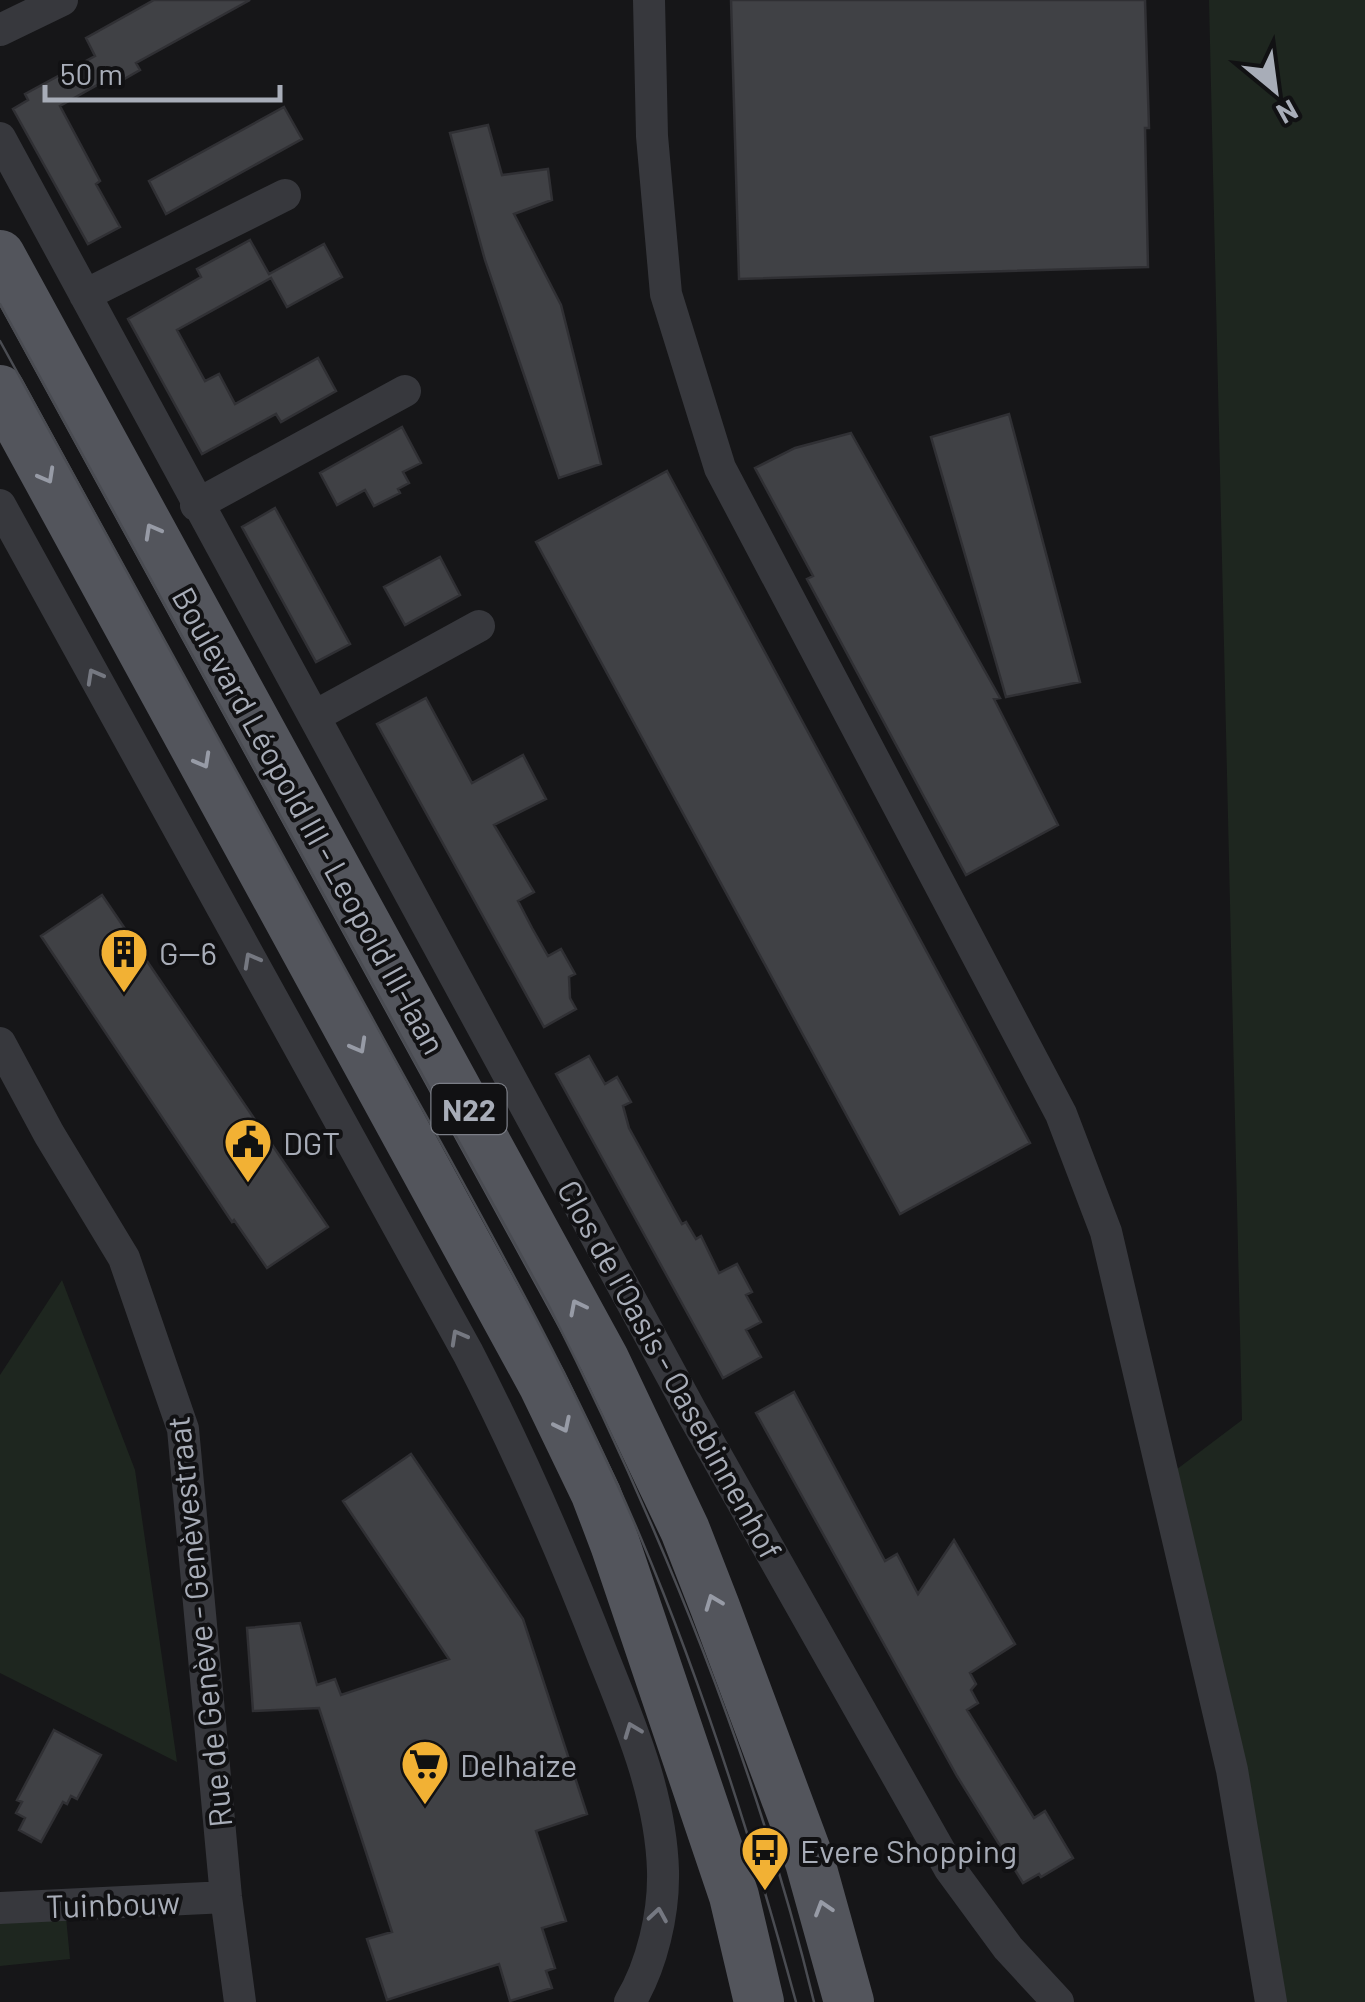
<svg xmlns="http://www.w3.org/2000/svg" width="1365" height="2002" viewBox="0 0 1365 2002" font-family="Barlow,sans-serif">
<style>
.green{fill:#1e261f}
.building{fill:#404145;stroke:#303034;stroke-width:2.5}
.lines{fill:none;stroke-linecap:round;stroke-linejoin:round}
.minor{stroke:#37383d;stroke-width:32}
.primary{stroke:#53555c;stroke-width:50}
.tram{stroke:#4a4c52;stroke-width:2.5}
.oneway{stroke:#979ba6}
.oneway2{stroke:#757881}
.labels{text-anchor:middle;dominant-baseline:central;stroke-width:8;stroke-linejoin:round;paint-order:stroke}
.shield{fill:#111113;stroke:#7b7e86;stroke-width:2.5}
.shield-label{font-size:30px;font-weight:bold;fill:#a8adb8}
.street-label{font-size:32px;fill:#a8adb8;stroke:#111113}
.poi-label{font-size:32px;fill:#a8adb8;stroke:#111113;text-anchor:start}
</style>
<rect width="100%" height="100%" fill="#161618"/>
<path class="green" d="M1209 0H1365V2002H1282L1160 1482 1242 1420Z
M62 1280 135 1470 177 1762 0 1673V1375Z
M66 1917 70 1959 0 1966V1919Z"/>
<path class="building" d="M154 0H250L136 63 140 70 112 86 108 79 60 106 100 181 96 184 120 227 88 244 13 109 28 100 25 94 95 56 86 38Z
M731 0H1145L1149 128H1145L1148 267 739 279Z
M284 107 302 139 166 214 149 181Z
M488 125 502 175 548 169 552 200 514 214 561 305 601 464 559 478 485 260 450 133Z
M250 240 269 274 324 244 342 277 287 307 271 278 177 330 205 381 219 374 235 404 318 358 336 391 281 422 276 414 202 454 128 319 201 277 197 269Z
M1009 414 1080 682 1006 697 931 437Z
M402 427 421 463 403 472 409 483 398 489 400 493 374 506 365 490 337 505 320 473Z
M851 433 1000 698 994 699 1058 825 966 875 807 579 813 576 755 468 795 448Z
M667 471 1030 1143 900 1214 536 542Z
M275 508 350 644 316 662 242 527Z
M440 557 460 595 405 625 384 587Z
M426 698 472 783 523 755 546 799 494 825 534 892 518 901 532 928 548 956 561 949 575 974 569 977 570 998 576 1009 544 1027 377 724Z
M102 895 328 1227 267 1268 234 1220 232 1222 41 936Z
M589 1056 605 1084 617 1077 631 1102 623 1106 629 1128 682 1224 686 1222 696 1239 701 1236 719 1273 737 1264 752 1292 746 1295 761 1322 746 1330 761 1357 723 1378 556 1074Z
M794 1392 885 1561 897 1554 918 1594 954 1540 1015 1644 970 1673 976 1684 971 1690 978 1703 967 1710 1034 1818 1045 1811 1073 1858 1041 1877 1039 1874 1023 1883 957 1776 756 1413Z
M411 1454 523 1619 587 1814 536 1831 566 1921 542 1928 555 1968 546 1971 552 1988 510 2001 499 1964 387 2000 367 1939 392 1932 319 1708 253 1711 247 1628 300 1623 317 1685 335 1679 341 1695 449 1659 343 1501Z
M54 1730 101 1755 77 1799 71 1796 67 1804 63 1802 41 1842 19 1830 25 1818 16 1813 22 1802 17 1800Z"/>
<g class="lines">
<path class="minor" d="M649 0 652 136 666 294 720 468 1061 1114 1106 1232 1232 1770 1271 2002
M0 30 62 0
M0 138 691 1411 950 1869 1008 1948 1058 2002
M85 295 285 195
M0 505 468 1353C519 1452 564 1555 604 1659 631 1726 661 1797 663 1871 664 1914 652 1965 630 2002
M196 505 405 391
M315 716 479 626
M0 1043 49 1134 124 1258 183 1429 226 1897 240 2002
M0 1908 226 1897"/>
<path class="primary" d="M0 255 604 1359 685 1530 715 1607 810 1862 849 2002
M0 390 543 1384 596 1494 615 1544 734 1896 759 2002"/>
<path class="tram" d="M0 304 549 1306C661 1528 755 1759 814 2002
M0 341C125 569 250 797 376 1025 468 1193 565 1359 640 1536 704 1687 753 1844 796 2002"/>
</g>
<defs><path id="oneway-chevron" d="M-2-3.5L2.5 0L-2 3.5" fill="none" stroke-width="1.6" stroke-linecap="round" stroke-linejoin="round" transform="scale(2.5)"/></defs>
<g class="oneway">
<use href="#oneway-chevron" transform="translate(47 476) rotate(61)"/>
<use href="#oneway-chevron" transform="translate(152 531) rotate(-119)"/>
<use href="#oneway-chevron" transform="translate(203 761) rotate(61)"/>
<use href="#oneway-chevron" transform="translate(359 1046) rotate(61)"/>
<use href="#oneway-chevron" transform="translate(577 1307) rotate(-117)"/>
<use href="#oneway-chevron" transform="translate(563 1425) rotate(64)"/>
<use href="#oneway-chevron" transform="translate(713 1602) rotate(-111)"/>
<use href="#oneway-chevron" transform="translate(823 1908) rotate(-107)"/>
</g>
<g class="oneway2">
<use href="#oneway-chevron" transform="translate(94 676) rotate(-119)"/>
<use href="#oneway-chevron" transform="translate(251 960) rotate(-119)"/>
<use href="#oneway-chevron" transform="translate(458 1337) rotate(-119)"/>
<use href="#oneway-chevron" transform="translate(632 1730) rotate(-111)"/>
<use href="#oneway-chevron" transform="translate(658 1915) rotate(-81)"/>
</g>
<defs>
<g id="building-pin" transform="scale(2.5)"><path d="M0 17L-7.5 6A9.5 9.5 0 1 1 7.5 6Z" fill="#f2b134" stroke="#111113"/><path d="M-4-6H4V6H1V3H-1V6H-4ZM-2.5-4.3h1.7v1.8h-1.7ZM.8-4.3h1.7v1.8H.8ZM-2.5-1h1.7V.8h-1.7ZM.8-1h1.7V.8H.8Z" fill="#111"/></g>
<g id="civic-pin" transform="scale(2.5)"><path d="M0 17L-7.5 6A9.5 9.5 0 1 1 7.5 6Z" fill="#f2b134" stroke="#111113"/><path d="M-.6-6.5H3V-4.5H.6V-3L4-1V1h2V6H-6V1h2V-1L-.6-3ZM-1.2 2.5V6h2.4V2.5Z" fill="#111"/></g>
<g id="supermarket-pin" transform="scale(2.5)"><path d="M0 17L-7.5 6A9.5 9.5 0 1 1 7.5 6Z" fill="#f2b134" stroke="#111113"/><path d="M-6-5.5h2.5l.6 2H6L4.5 2H-2.5L-4.4-4H-6ZM-1.5 3.2a1.3 1.3 0 1 0 .1 0ZM3 3.2a1.3 1.3 0 1 0 .1 0Z" fill="#111"/></g>
<g id="bus-pin" transform="scale(2.5)"><path d="M0 17L-7.5 6A9.5 9.5 0 1 1 7.5 6Z" fill="#f2b134" stroke="#111113"/><path d="M-5-6H5V4H4V6H2V4H-2V6H-4V4H-5ZM-3.5-4V0h7V-4ZM-3.5 1.2v1.5H-2V1.2ZM2 1.2v1.5H3.5V1.2Z" fill="#111"/></g>
</defs>
<g fill-rule="evenodd">
<use href="#building-pin" x="124" y="952"/>
<use href="#civic-pin" x="248" y="1142"/>
<use href="#supermarket-pin" x="425" y="1764"/>
<use href="#bus-pin" x="765" y="1850"/>
</g>
<g class="labels">
<rect class="shield" x="431.5" y="1084" width="75" height="50" rx="8"/>
<g class="shield-label">
<text x="469" y="1109">N22</text>
</g>
<g class="street-label">
<text transform="translate(310 820) rotate(61)">Boulevard Léopold III - Leopold III-laan</text>
<text transform="translate(671 1369) rotate(61)">Clos de l'Oasis - Oasebinnenhof</text>
<text transform="translate(198 1622) rotate(-96)">Rue de Genève - Genèvestraat</text>
<text transform="translate(113 1903) rotate(-2)">Tuinbouw</text>
</g>
<g class="poi-label">
<text x="159" y="952">G--6</text>
<text x="283" y="1142">DGT</text>
<text x="460" y="1764">Delhaize</text>
<text x="800" y="1850">Evere Shopping</text>
</g>
</g>
<g transform="translate(1275 90) rotate(151)" stroke="#111113" stroke-width="8" paint-order="stroke">
<path d="M0-8L18 38L0 25L-18 38Z" fill="#a8adb8"/>
<text y="-15" font-size="28" font-weight="bold" text-anchor="middle" fill="#a8adb8">N</text>
</g>
<path d="M45 85v15h235v-15" fill="none" stroke="#a8adb8" stroke-width="5"/>
<text x="60" y="85" font-size="30" fill="#a8adb8" stroke="#111113" stroke-width="8" paint-order="stroke">50 m</text>
</svg>
